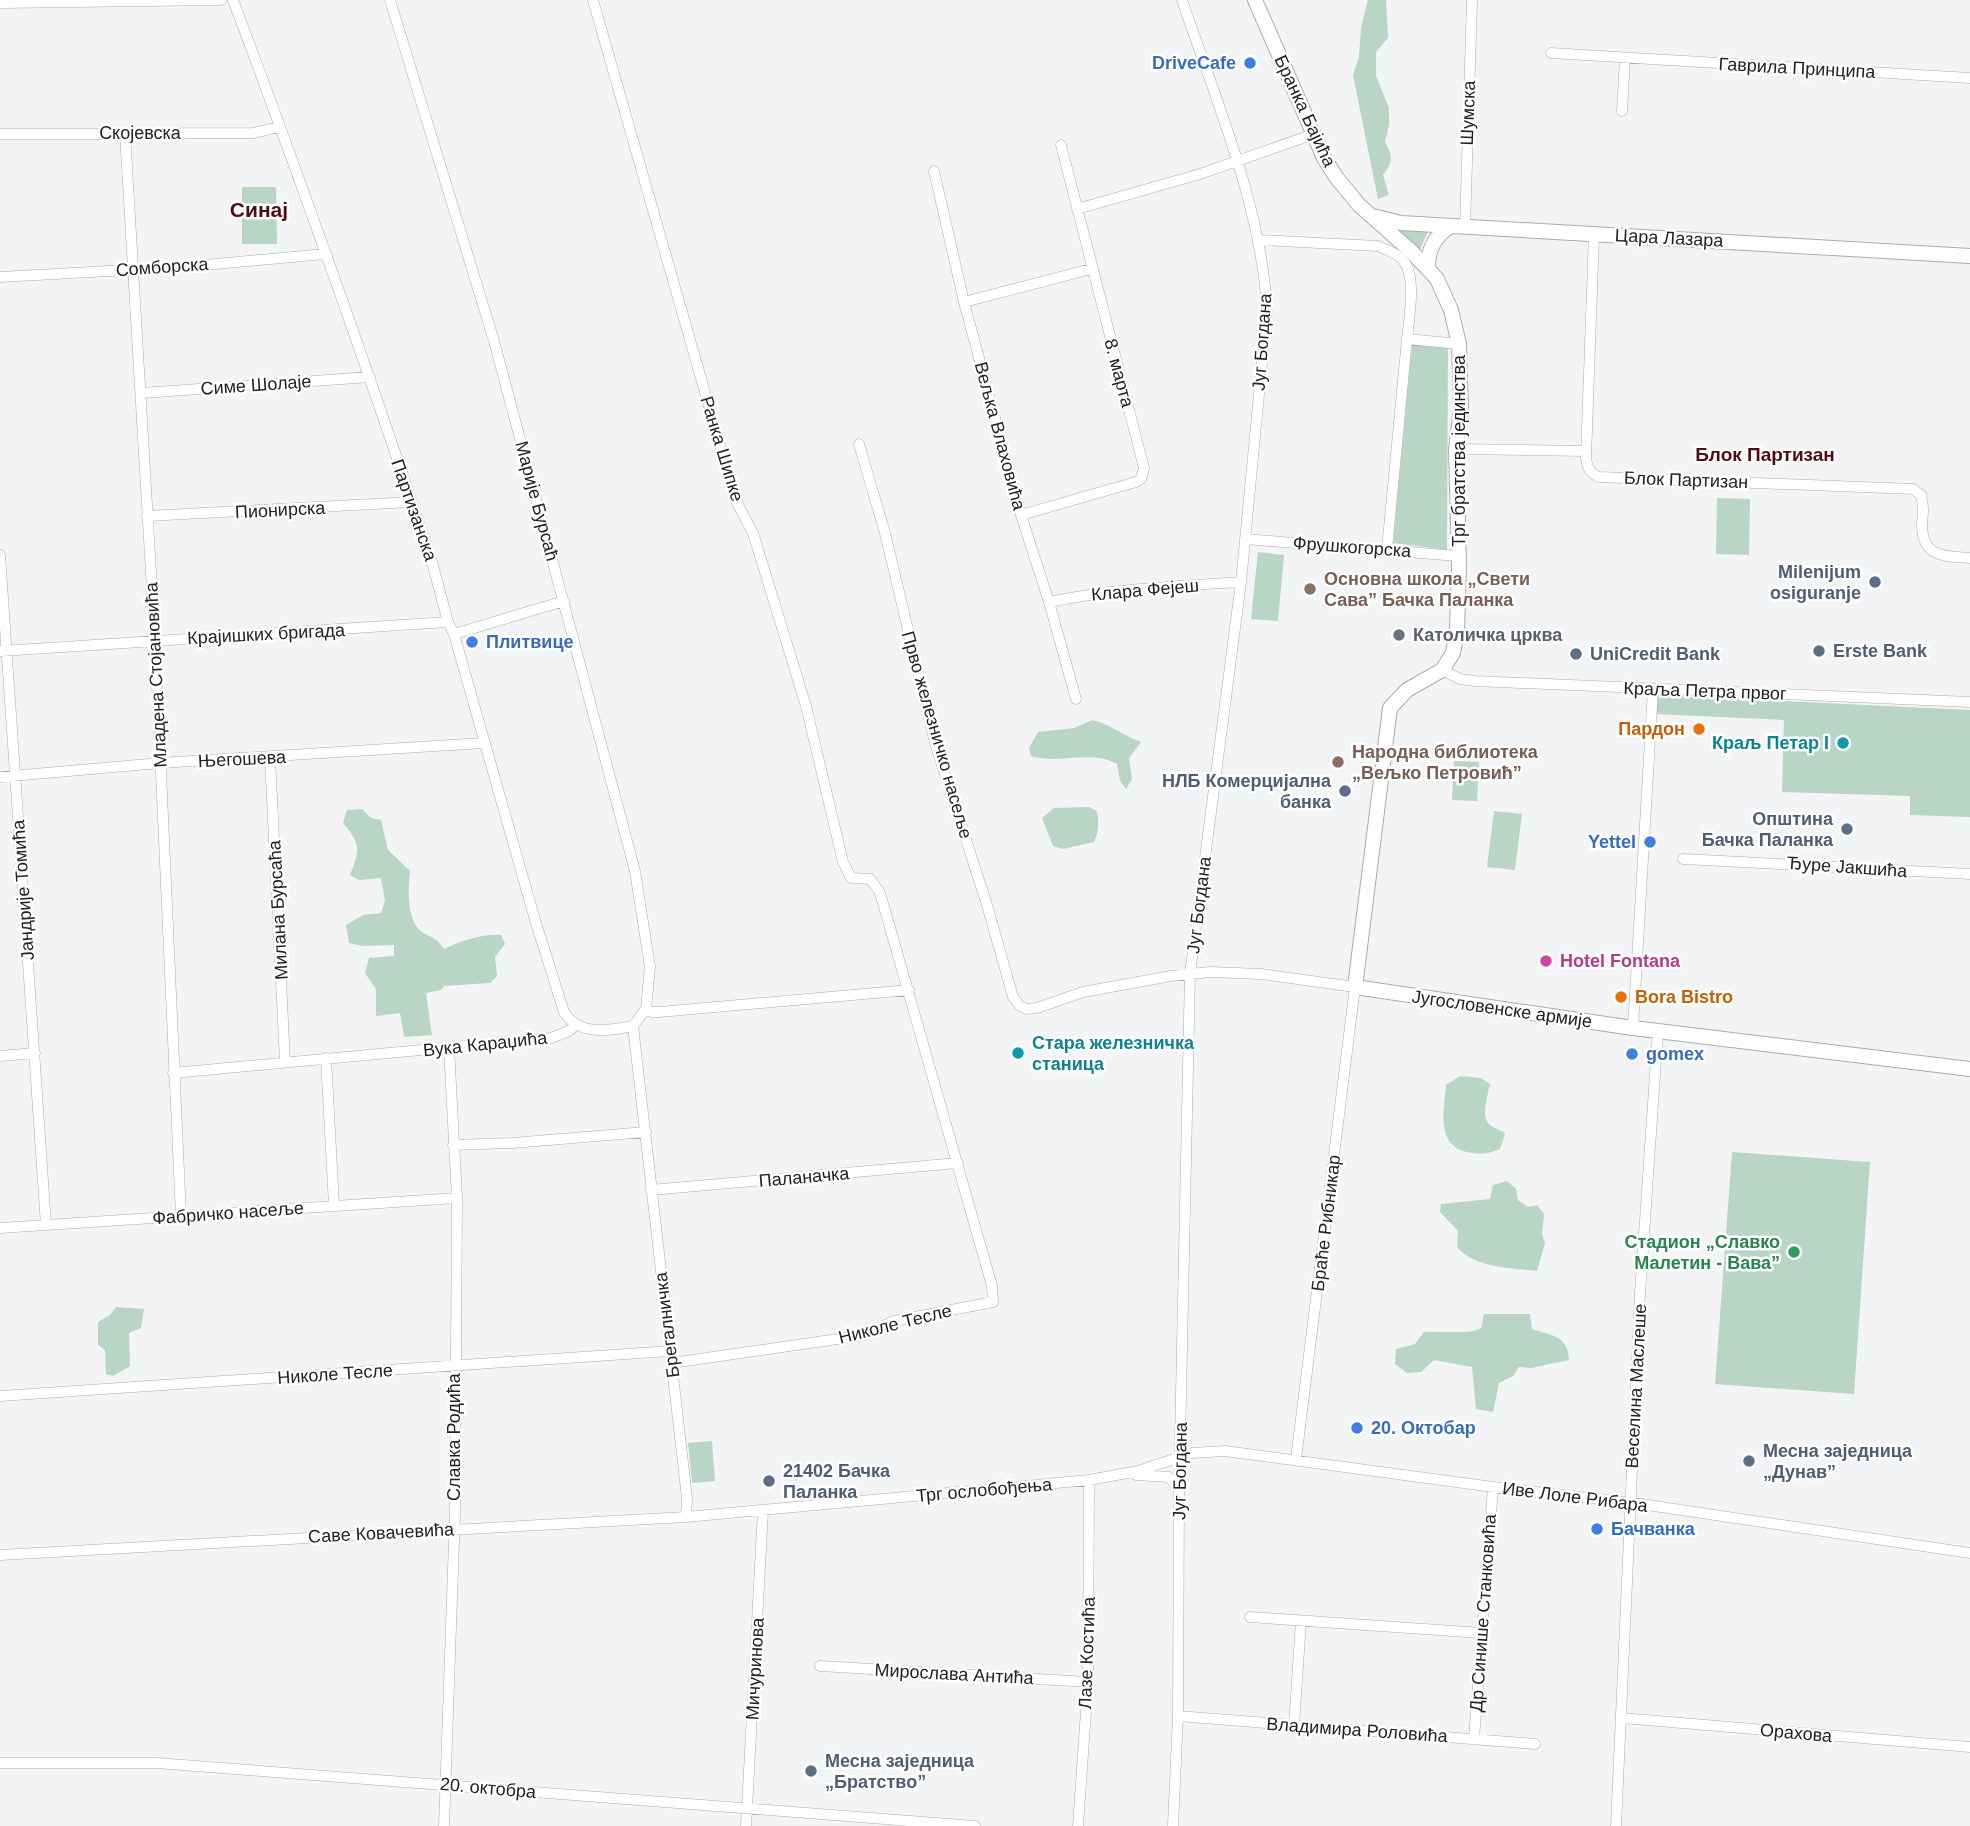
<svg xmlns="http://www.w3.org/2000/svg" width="1970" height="1826" viewBox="0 0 1970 1826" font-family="Arial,sans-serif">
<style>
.green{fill:#b9d5c6}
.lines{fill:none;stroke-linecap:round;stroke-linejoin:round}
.street-casing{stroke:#abacad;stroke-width:11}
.secondary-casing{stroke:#abacad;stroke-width:16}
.street{stroke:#fff;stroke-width:10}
.secondary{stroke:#fff;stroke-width:14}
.shop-dot{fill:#3f7fe0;stroke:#fff;stroke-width:2.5}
.service-dot{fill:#5c6f8a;stroke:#fff;stroke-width:2.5}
.education-dot{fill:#8d6e63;stroke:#fff;stroke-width:2.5}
.worship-dot{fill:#6b7280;stroke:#fff;stroke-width:2.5}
.food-dot{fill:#e8710a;stroke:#fff;stroke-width:2.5}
.culture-dot{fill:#0f9aa8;stroke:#fff;stroke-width:2.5}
.hotel-dot{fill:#d1479c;stroke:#fff;stroke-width:2.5}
.leisure-dot{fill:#2e9e5b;stroke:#fff;stroke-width:2.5}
.labels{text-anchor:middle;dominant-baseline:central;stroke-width:5;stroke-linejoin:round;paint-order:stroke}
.shop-label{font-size:18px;font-weight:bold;fill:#366cbe;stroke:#fff;text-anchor:start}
.street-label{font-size:18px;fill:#212222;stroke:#fff}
.service-label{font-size:18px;font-weight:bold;fill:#4e5e75;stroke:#fff;text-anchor:start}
.education-label{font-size:18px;font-weight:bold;fill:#785e54;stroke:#fff;text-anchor:start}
.worship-label{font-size:18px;font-weight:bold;fill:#5b616d;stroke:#fff;text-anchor:start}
.food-label{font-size:18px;font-weight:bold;fill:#c56008;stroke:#fff;text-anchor:end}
.culture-label{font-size:18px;font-weight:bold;fill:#0d838f;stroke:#fff;text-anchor:end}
.hotel-label{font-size:18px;font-weight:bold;fill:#b23c85;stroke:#fff;text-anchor:start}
.leisure-label{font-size:18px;font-weight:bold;fill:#27864d;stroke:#fff;text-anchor:end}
.neighbourhood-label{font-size:19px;font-weight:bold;fill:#510b13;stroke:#fff}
.quarter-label{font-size:21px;font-weight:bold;fill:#510b13;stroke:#fff}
</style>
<rect width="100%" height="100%" fill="#f3f4f5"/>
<path class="green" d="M1368 0H1386L1388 38 1376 52V76L1389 108V125L1385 142C1393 156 1393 162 1383 175L1389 195 1378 199 1353 75 1359 57 1361 28Z
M242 187H276L277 244H242Z
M1399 227 1429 229 1419 252 1399 233Z
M1412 343 1448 346 1447 550 1393 543Z
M1717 498 1750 499 1749 555 1716 554Z
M1258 552 1284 555 1278 621 1251 619Z
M1656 695 1970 710V817L1910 815V796L1782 792 1784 720 1655 714Z
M1092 720C1111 724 1123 736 1141 742L1129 758 1132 779 1126 789 1120 781 1117 764C1091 749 1059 765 1031 756L1029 748 1038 732 1074 728Z
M1454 761 1479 762 1477 801 1452 800Z
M1089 807 1097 811C1099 823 1099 831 1094 842L1063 849 1053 846 1042 818 1054 808Z
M362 809 371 818 381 820 388 850 410 871C408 889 406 920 422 932 433 939 435 936 444 949 459 941 485 933 501 935L505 944 495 957 497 976 490 983 444 986 441 990 426 993 432 1035 404 1037 400 1013 376 1016V989L365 973 369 958 394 956V945L363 946 349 943 346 925 363 915 381 913 385 901 381 878 359 880 350 875C360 850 361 844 343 823L347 810Z
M1494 811 1522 814 1515 870 1487 867Z
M1460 1076 1481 1078 1490 1084C1488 1094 1480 1117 1490 1125 1495 1129 1500 1129 1505 1134L1500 1149C1487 1154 1481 1155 1467 1152 1435 1145 1444 1109 1446 1085Z
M1732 1152 1870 1162 1854 1394 1715 1384Z
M1507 1181 1516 1189 1518 1200 1528 1207 1537 1205 1544 1214 1542 1234 1545 1243 1537 1271C1510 1268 1475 1268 1457 1247L1458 1231 1440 1212 1441 1204 1490 1199 1493 1185Z
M116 1307 144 1309 141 1328 129 1333 130 1366 113 1376 106 1374 105 1350 98 1345V1322L110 1315Z
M1484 1314H1530L1532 1329C1552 1336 1568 1335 1569 1360L1531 1368 1519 1367 1513 1376 1499 1383 1493 1412 1476 1409 1472 1367 1434 1360 1421 1372 1407 1373 1395 1364 1396 1349 1415 1344 1424 1332C1440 1331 1470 1335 1481 1328Z
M712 1441 715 1481 692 1483 688 1443Z"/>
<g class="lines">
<g class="street-casing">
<path id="street" d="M233 0C303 186 369 373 432 562L448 622 454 634 535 920 564 1012C579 1036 608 1031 633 1026L646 1009 650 967 635 871 494 341 390 0
M593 0 736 501 753 533 806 706 843 862 851 878 870 879 879 891 883 903 992 1286 993 1302 894 1321 865 1335 672 1363
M0 3 221 0
M1551 53 1970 78
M1622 111 1625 58
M125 133 155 640 181 1216
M0 134 254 133 279 127
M934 171 964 302 1021 515 1049 602 1076 699
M1077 209 1200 174 1314 134
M1465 227 1472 0
M1594 234 1586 457C1587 467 1589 473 1599 477L1913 489 1921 495C1924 505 1923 514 1922 524 1922 558 1944 556 1970 558
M1259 240 1378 246C1387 250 1397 253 1403 260 1417 277 1409 318 1407 339
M0 277 182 267 325 254
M964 302 1091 269
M142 393 370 377
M859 444 885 533 935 743 987 905 1013 997 1019 1005 1026 1009 1037 1008 1083 992 1171 976 1210 972 1261 974 1355 987 1296 1459
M1456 449 1586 451
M1021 515 1136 482 1141 479 1144 468 1061 145
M147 516 412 502
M1245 539 1458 556
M1387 549 1407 339 1459 344
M0 555 46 1225
M1049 602C1112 589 1177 586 1241 582
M454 634 564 601
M1 651 448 622
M1442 670 1460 679 1475 681 1970 702
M270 758 285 1062
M0 777 160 763 484 743
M1683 859 1970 874
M646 1009 651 1012H659L909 990
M633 1026 687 1498 686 1517
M1633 1028 1653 689
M0 1056 35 1053
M326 1058 334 1205
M173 1073 551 1038 569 1031 575 1025
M453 1145 512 1143 646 1132
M651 1190 958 1163
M0 1228 457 1198
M0 1396 671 1351
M1136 1475 1169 1477 1179 1489
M0 1555 686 1517 1089 1480 1138 1471 1192 1453 1225 1451 1493 1487 1641 1504 1970 1553
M1250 1617 1482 1633
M820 1666 1088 1682
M1178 1716 1535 1744
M1622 1718 1970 1747
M1294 1725 1301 1621
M1474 1739 1493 1487
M0 1763H157L975 1826
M444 1826 455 1513 457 1198 449 1048
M746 1826 763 1511
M1078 1826 1088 1682 1089 1480
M1173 1826 1178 1716 1179 1489 1190 973 1241 582 1267 311C1262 207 1215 98 1182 0
M1616 1826 1640 1293 1658 1031"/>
</g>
<g class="secondary-casing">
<path id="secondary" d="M1255 0 1324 158 1336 177 1359 205 1412 252 1437 279 1451 310 1459 344 1461 408 1456 449 1459 564 1457 630 1453 653 1442 670 1407 690 1390 708 1355 987 1633 1028 1970 1069
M1377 217 1401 223 1970 256
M1428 267C1428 248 1435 237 1450 226"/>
</g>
<use href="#street" class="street"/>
<use href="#secondary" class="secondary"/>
</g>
<g class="shop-dot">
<circle cx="1250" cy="63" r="7"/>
<circle cx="472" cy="642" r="7"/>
<circle cx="1650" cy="842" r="7"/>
<circle cx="1632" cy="1054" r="7"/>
<circle cx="1357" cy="1428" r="7"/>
<circle cx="1597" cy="1529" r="7"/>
</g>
<g class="service-dot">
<circle cx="1875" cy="582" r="7"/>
<circle cx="1819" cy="651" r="7"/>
<circle cx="1576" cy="654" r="7"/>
<circle cx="1345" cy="791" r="7"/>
<circle cx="1847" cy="829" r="7"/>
<circle cx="1749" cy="1461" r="7"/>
<circle cx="769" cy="1481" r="7"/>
<circle cx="811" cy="1771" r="7"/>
</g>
<g class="education-dot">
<circle cx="1310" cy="589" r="7"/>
<circle cx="1338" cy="762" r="7"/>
</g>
<circle class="worship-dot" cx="1399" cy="635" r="7"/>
<g class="food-dot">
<circle cx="1699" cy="729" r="7"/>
<circle cx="1621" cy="997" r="7"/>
</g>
<g class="culture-dot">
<circle cx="1843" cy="743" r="7"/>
<circle cx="1018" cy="1053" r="7"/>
</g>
<circle class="hotel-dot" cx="1546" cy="961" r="7"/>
<circle class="leisure-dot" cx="1794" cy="1252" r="7"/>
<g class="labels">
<g class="shop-label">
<text x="1236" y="63" text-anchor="end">DriveCafe</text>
<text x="486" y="642">Плитвице</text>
<text x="1636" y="842" text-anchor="end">Yettel</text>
<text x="1646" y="1054">gomex</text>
<text x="1371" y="1428">20. Октобар</text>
<text x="1611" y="1529">Бачванка</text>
</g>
<g class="street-label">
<text transform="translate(1797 68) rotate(3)">Гаврила Принципа</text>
<text transform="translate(1305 111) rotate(65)">Бранка Бајића</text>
<text transform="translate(1468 113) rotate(-88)">Шумска</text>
<text x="140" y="133">Скојевска</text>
<text transform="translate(1669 238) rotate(3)">Цара Лазара</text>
<text transform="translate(162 267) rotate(-4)">Сомборска</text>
<text transform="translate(1262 342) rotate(-86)">Југ Богдана</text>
<text transform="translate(1119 373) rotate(75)">8. марта</text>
<text transform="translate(256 385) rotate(-4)">Симе Шолаје</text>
<text transform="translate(1000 436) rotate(75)">Вељка Влаховића</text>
<text transform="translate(722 449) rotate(73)">Ранка Шипке</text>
<text transform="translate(1459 451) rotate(-90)">Трг братства јединства</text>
<text transform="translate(1686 480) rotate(2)">Блок Партизан</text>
<text transform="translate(537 501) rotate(75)">Марије Бурсаћ</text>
<text transform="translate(280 510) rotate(-3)">Пионирска</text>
<text transform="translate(414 510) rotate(71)">Партизанска</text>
<text transform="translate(1352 547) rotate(4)">Фрушкогорска</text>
<text transform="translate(1145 590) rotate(-5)">Клара Фејеш</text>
<text transform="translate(266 634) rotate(-3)">Крајишких бригада</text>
<text transform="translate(156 675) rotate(-93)">Младена Стојановића</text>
<text transform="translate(1705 691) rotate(2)">Краља Петра првог</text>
<text transform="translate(937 735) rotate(74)">Прво железничко насеље</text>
<text transform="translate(242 759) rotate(-3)">Његошева</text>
<text transform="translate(1847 867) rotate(4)">Ђуре Јакшића</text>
<text transform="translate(23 890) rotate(-94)">Јандрије Томића</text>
<text transform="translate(1199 905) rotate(-83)">Југ Богдана</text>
<text transform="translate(278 910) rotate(-93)">Милана Бурсаћа</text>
<text transform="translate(1502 1009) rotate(8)">Југословенске армије</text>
<text transform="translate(485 1044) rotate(-6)">Вука Караџића</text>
<text transform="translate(804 1177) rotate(-5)">Паланачка</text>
<text transform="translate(228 1213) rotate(-4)">Фабричко насеље</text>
<text transform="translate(1326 1223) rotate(-83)">Браће Рибникар</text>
<text transform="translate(895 1324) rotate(-14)">Николе Тесле</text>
<text transform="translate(667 1325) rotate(-97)">Брегалничка</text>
<text transform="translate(335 1374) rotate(-4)">Николе Тесле</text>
<text transform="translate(1636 1386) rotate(-87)">Веселина Маслеше</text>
<text transform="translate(454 1437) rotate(-90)">Славка Родића</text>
<text transform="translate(1180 1471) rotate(-89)">Југ Богдана</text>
<text transform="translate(984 1490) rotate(-5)">Трг ослобођења</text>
<text transform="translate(1575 1497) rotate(7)">Иве Лоле Рибара</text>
<text transform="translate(381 1533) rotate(-3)">Саве Ковачевића</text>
<text transform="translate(1483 1613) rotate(-86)">Др Синише Станковића</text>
<text transform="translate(1087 1653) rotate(-88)">Лазе Костића</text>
<text transform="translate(755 1669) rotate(-87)">Мичуринова</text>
<text transform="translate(954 1674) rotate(3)">Мирослава Антића</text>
<text transform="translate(1357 1730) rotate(4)">Владимира Роловића</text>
<text transform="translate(1796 1733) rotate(5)">Орахова</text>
<text transform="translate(488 1788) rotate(5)">20. октобра</text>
</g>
<g class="service-label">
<text x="1861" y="572" text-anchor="end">Milenijum<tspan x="1861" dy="21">osiguranje</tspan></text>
<text x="1833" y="651">Erste Bank</text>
<text x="1590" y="654">UniCredit Bank</text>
<text x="1331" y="781" text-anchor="end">НЛБ Комерцијална<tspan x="1331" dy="21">банка</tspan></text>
<text x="1833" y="819" text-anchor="end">Општина<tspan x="1833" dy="21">Бачка Паланка</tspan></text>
<text x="1763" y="1451">Месна заједница<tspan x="1763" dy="21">„Дунав”</tspan></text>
<text x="783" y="1471">21402 Бачка<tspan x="783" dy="21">Паланка</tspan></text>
<text x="825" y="1761">Месна заједница<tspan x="825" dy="21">„Братство”</tspan></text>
</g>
<g class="education-label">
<text x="1324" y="579">Основна школа „Свети<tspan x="1324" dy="21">Сава” Бачка Паланка</tspan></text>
<text x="1352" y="752">Народна библиотека<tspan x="1352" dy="21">„Вељко Петровић”</tspan></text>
</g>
<g class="worship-label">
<text x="1413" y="635">Католичка црква</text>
</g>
<g class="food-label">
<text x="1685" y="729">Пардон</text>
<text x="1635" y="997" text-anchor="start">Bora Bistro</text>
</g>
<g class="culture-label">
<text x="1829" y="743">Краљ Петар I</text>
<text x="1032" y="1043" text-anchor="start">Стара железничка<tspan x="1032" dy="21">станица</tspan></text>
</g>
<g class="hotel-label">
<text x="1560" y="961">Hotel Fontana</text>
</g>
<g class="leisure-label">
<text x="1780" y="1242">Стадион „Славко<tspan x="1780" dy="21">Малетин - Вава”</tspan></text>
</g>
<g class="neighbourhood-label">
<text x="1765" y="454">Блок Партизан</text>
</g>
<g class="quarter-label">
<text x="259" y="209">Синај</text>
</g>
</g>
</svg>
